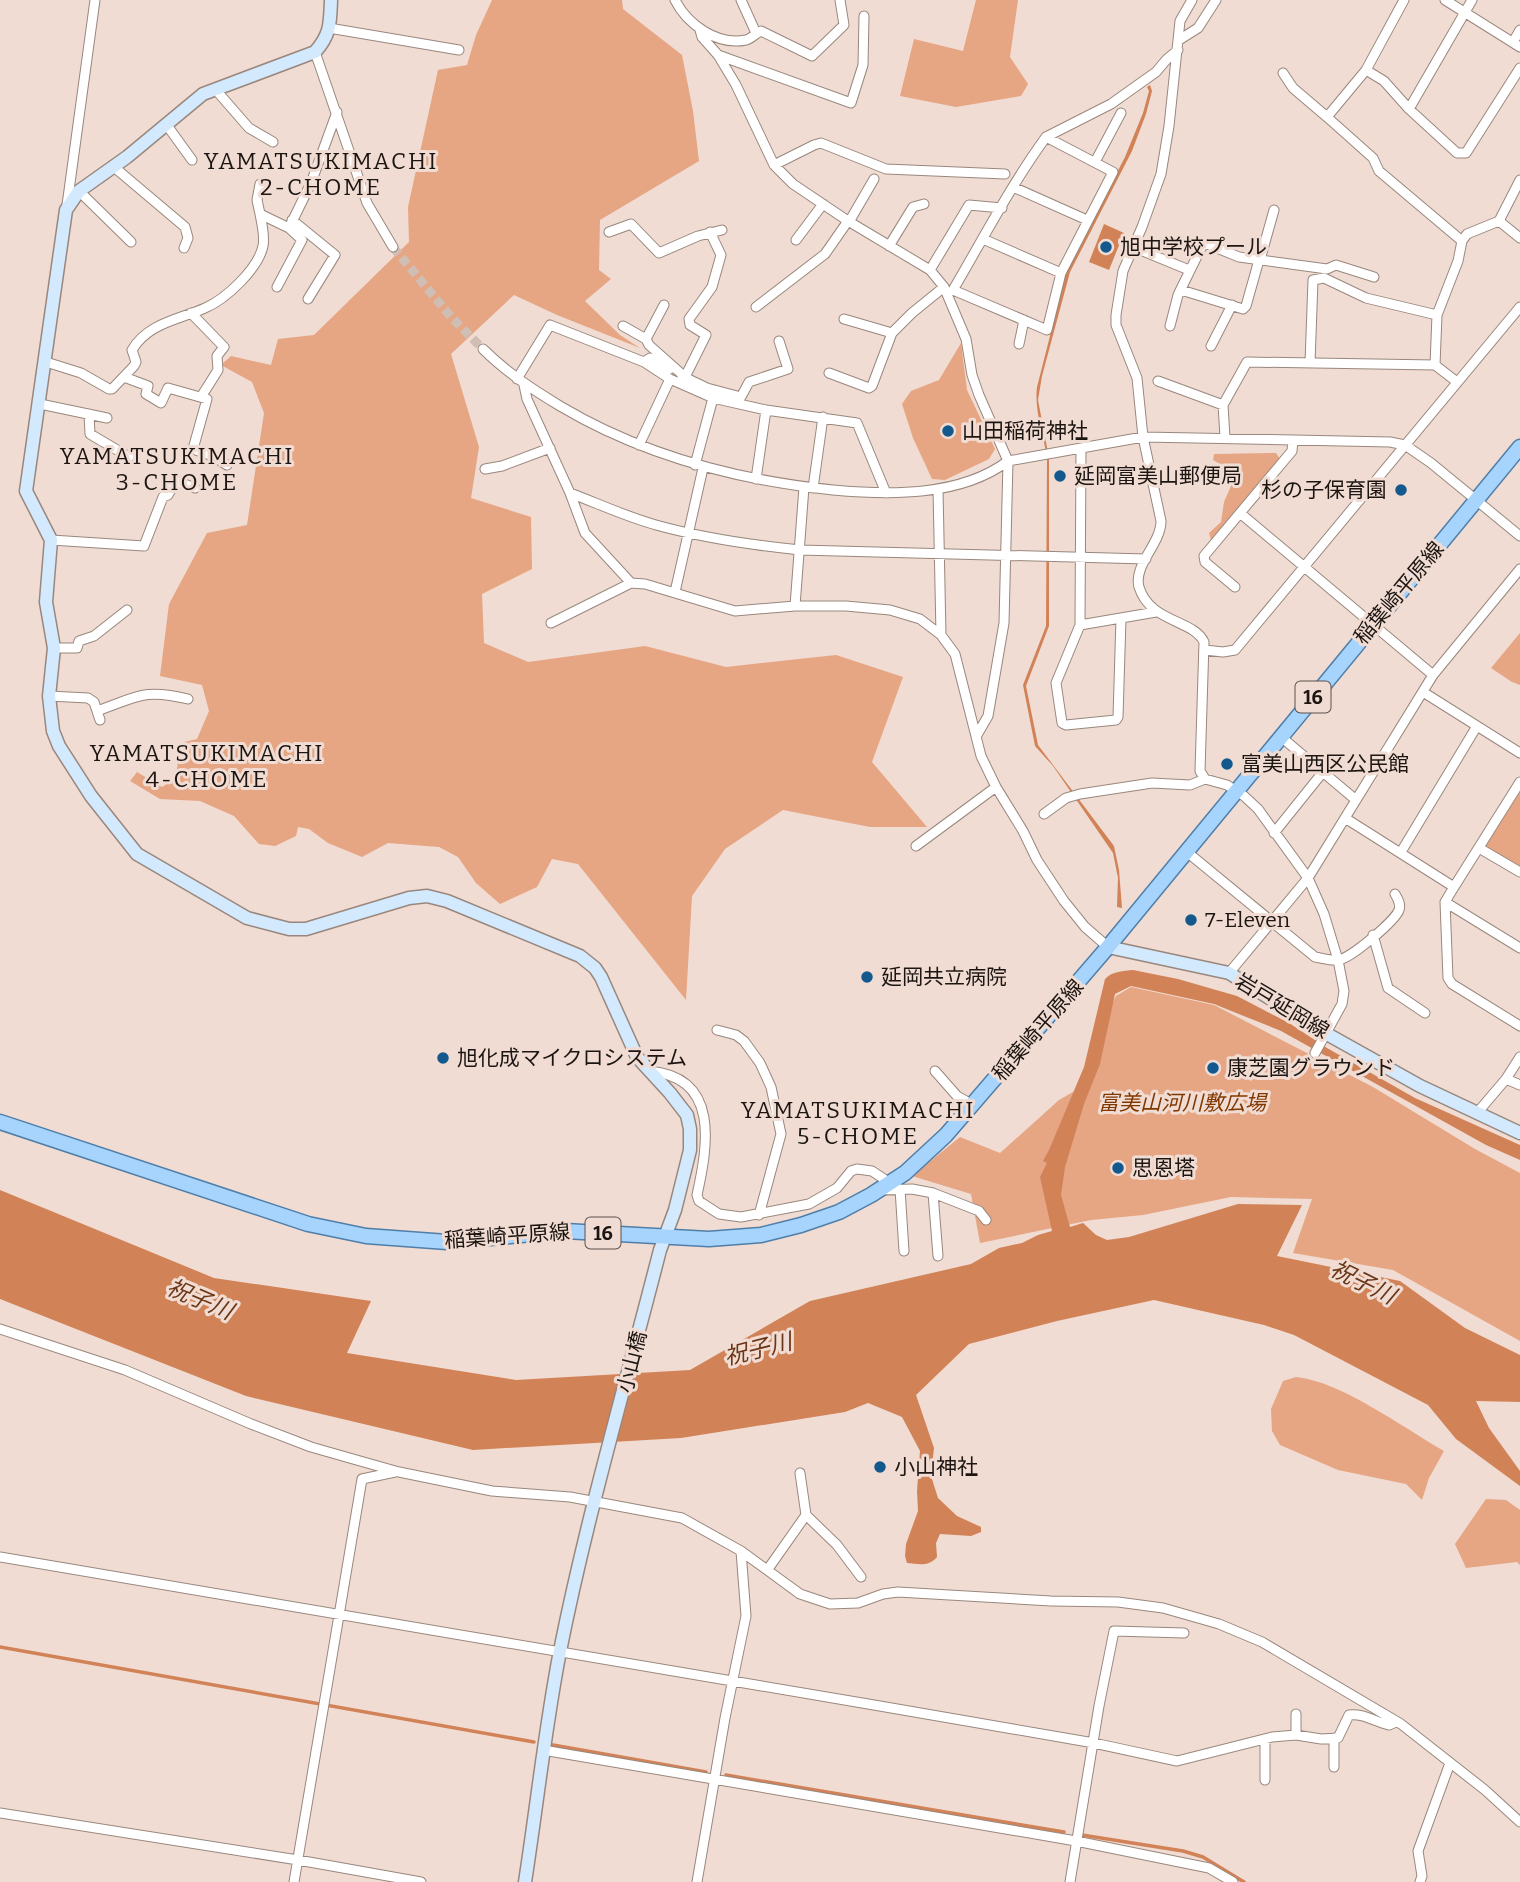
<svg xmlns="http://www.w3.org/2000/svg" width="1520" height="1882" viewBox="0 0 1520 1882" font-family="Bitter,'Noto Sans JP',serif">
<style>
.green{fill:#e6a583}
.water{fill:#d28257}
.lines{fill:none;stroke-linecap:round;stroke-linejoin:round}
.stream{stroke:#d28257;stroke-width:3.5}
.street-tunnel{stroke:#d0beb5;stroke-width:9;stroke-dasharray:9 4.5;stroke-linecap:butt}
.street-casing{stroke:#99877d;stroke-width:11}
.secondary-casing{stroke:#99877d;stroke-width:15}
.primary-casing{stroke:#4f7ea9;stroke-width:17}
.street{stroke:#fff;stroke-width:9}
.secondary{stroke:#d3e9fe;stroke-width:12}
.primary{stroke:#a6d4fc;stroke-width:14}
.poi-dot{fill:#13598e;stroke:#f0dcd2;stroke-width:2.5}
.labels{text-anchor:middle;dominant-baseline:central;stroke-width:6;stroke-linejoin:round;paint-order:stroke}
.shield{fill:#f0dcd2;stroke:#5c514c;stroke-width:2}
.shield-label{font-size:19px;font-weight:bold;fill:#1c1512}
.poi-label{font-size:21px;fill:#1c1512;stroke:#f0dcd2;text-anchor:start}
.street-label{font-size:21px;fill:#1c1512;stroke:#f0dcd2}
.park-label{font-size:21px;font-style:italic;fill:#803700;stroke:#f0dcd2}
.neighbourhood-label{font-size:23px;letter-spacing:2px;fill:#1c1512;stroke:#f0dcd2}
.water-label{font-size:23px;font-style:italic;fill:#6b3617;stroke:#f0dcd2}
</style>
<rect width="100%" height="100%" fill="#f0dcd2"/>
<path class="green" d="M492 0H622L623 9 682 55 693 111 699 161 600 220 599 270 611 279 585 301 620 335 640 348 557 315 514 295 451 354 479 447 471 498 531 517 532 569 482 594 484 643 528 662 645 646 726 667 836 655 903 677 872 762 927 827H870L783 810 725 849 692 896 686 1000 578 864 552 859 537 887 500 904 476 883 458 857 439 847 388 843 362 857 328 843 309 829 298 827 296 836 275 846 259 844 234 816 200 801 160 799 130 781 137 772 162 787 176 778 180 743 197 739 209 711 202 685 160 676 169 604 207 533 247 525 264 413 252 382 221 365 231 356 271 365 278 339 314 335 409 242 408 207 438 70 467 65 476 35Z
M976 0H1018L1010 57 1028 84 1021 96 956 107 900 96 914 39 963 51Z
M961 343 967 390 995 449 989 459 945 480 932 479 913 438 902 404 911 391 939 380Z
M1276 453 1280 459 1211 540 1209 533 1221 522 1224 502 1231 486 1229 469 1213 460 1214 454Z
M1520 633V685L1512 682 1491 668Z
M1520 792V867L1485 846Z
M1131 987 1214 1005 1373 1087 1475 1149 1520 1173V1341L1393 1270 1293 1253 1312 1199 1231 1197 1143 1215 1091 1220 980 1243 971 1194 912 1176 960 1137 1000 1153 1059 1100 1080 1088 1096 1034 1116 996Z
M1296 1377C1340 1381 1404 1428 1444 1451L1429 1478 1422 1500 1406 1484 1338 1470 1280 1445 1272 1431 1271 1409 1283 1381Z
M1486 1499 1506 1500 1520 1510V1565L1517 1562 1466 1568 1455 1544Z"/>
<path class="water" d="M1150 85 1152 91 1146 114 1132 151 1070 272 1042 376 1038 400 1049 458V626L1026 686 1038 745 1114 846 1119 870 1122 908 1117 907 1118 878 1113 853 1053 766 1035 746 1023 685 1046 626 1047 459C1044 435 1034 411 1037 387L1067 269 1125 157 1143 113 1149 91 1147 87Z
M1104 224 1124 233 1109 270 1089 262Z
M1133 970 1178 979 1237 996 1289 1023 1327 1048 1415 1098 1520 1145V1160L1486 1145 1281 1031 1214 1004 1131 986 1115 994 1100 1064 1084 1104 1065 1167 1061 1195 1070 1227 1083 1223 1096 1235 1107 1240 1129 1237 1238 1204 1302 1205 1277 1256 1400 1281 1465 1328 1520 1355V1402L1476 1401 1489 1428 1520 1471V1486L1456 1439 1428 1405 1294 1335 1264 1325 1154 1300 1057 1321 969 1344 916 1395 934 1448 931 1476 938 1498 957 1516 981 1527V1532L971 1536 940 1534 936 1543 937 1557C929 1567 918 1564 907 1563L905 1556 906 1544 918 1511 917 1491 920 1451 902 1417 868 1403 845 1412 681 1438 473 1450 246 1396 0 1299V1190L214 1278 371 1301 347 1353 516 1380 690 1370 810 1301 971 1264 999 1248 1022 1243 1038 1235 1052 1231 1040 1177 1047 1163 1043 1161 1049 1150 1084 1067 1105 979C1113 971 1123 971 1133 970Z"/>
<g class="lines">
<path class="stream" d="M0 1647 534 1742
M553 1745 706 1772
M726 1775 1064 1832
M1082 1835 1183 1851 1203 1857 1244 1882"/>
<path class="street-tunnel" d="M393 247 451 317 483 349"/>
<g class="street-casing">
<path id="street" d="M675 0C687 24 717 46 746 40 751 39 756 33 761 31L812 56 844 25 840 0
M741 0 756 33
M1192 0 1180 21 1169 126 1161 174 1142 227 1123 271 1116 315V325L1137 378 1143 437 1161 521C1161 544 1133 565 1139 587 1150 623 1193 619 1204 642L1200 771 1205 779 1227 785 1244 796 1258 809 1308 878 1324 914 1338 960 1344 991 1342 1004 1315 1053
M1404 0 1366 70 1327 117 1373 158 1379 171 1462 241 1458 261 1437 315 1435 365
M1445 0 1520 47
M329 28 459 50
M700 30 702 37 718 55 851 103 863 65 864 16
M1179 40 1198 28 1216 0
M1513 42 1520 30
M315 52 367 203 393 247
M718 55 736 85 774 165 793 184 848 221 930 270 944 287 966 339 972 375 979 395 1008 461 1004 623 988 716 977 735
M1366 70 1384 81 1409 109 1457 153H1466L1520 68
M1283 73 1293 88 1327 117
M215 89 249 128 273 142
M1409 109 1472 0
M166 124 192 160
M1046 137 1113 172 1061 273 1047 330 953 290C983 239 1011 185 1046 137Z
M1046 137 1111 104 1156 72 1167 59 1178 50
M1095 162 1121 113
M774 165 814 145 821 143 886 169 1005 174
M114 167 185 227 188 238 184 248
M260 184 257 200 260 214
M1013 187 1087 220
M79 191 131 242
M67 205 95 0
M292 220 335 255 308 299
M1499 221 1520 180
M849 222 874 179
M609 232 631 224 659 253 698 236 722 230
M983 239 1061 273
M796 240 823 204
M1462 241 1467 234 1499 221 1520 238
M889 246 913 207 924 204
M1133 247 1189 270
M1260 260 1274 210
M930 270 969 205 1002 208
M277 287 302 240 289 228
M1181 290 1243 309 1246 306 1259 260
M756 307 825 254 848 221
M191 313 224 347 217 356 218 370 201 397
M844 319 892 333
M623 326 646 339 649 345 685 377 706 335 690 325 689 319 712 287 721 255 710 232
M1170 326 1178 295 1202 246 1207 244 1239 257 1327 269 1336 265 1374 277
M646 339 664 305
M1019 344 1024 320
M1211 346 1232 305
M483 349C506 372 532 389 560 406 644 456 736 480 833 490 889 495 960 497 1008 461L1143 437 1390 442 1405 445 1431 463 1520 536
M46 362 81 373 109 389H112L134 366 136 362 132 350C148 323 178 320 205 308 226 299 258 269 263 246 265 236 262 225 260 214L289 228 311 183 337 112
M644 362 650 358 670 369
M1310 363 1313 280 1324 278 1366 298 1437 315
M829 373 869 388 872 386 892 333 912 313 944 287
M682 376 707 388 741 397 749 382 788 369 779 341
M124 377 148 386 146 394 161 403 168 388 207 399 193 449 213 456 227 465
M517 379 550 325 644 362 670 379 713 398 766 410 857 423 886 493
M1158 381 1223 405
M524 385 527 399 570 493 585 533 631 583 645 584 735 611 795 606H846L890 610 920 619 941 635 955 654 981 756 996 787 1023 831 1037 860 1064 901 1085 927 1108 947
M40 404 107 418
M89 414 90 434 129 457
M1225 437 1223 405 1247 362 1435 365 1457 382
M639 445 670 379
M1081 448 1080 625 1056 683 1062 723 1066 725 1116 720 1118 717 1121 618
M695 465 713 398
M485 469 502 466 550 448
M756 479 766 410
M813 488 823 417
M938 489 941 635
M570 493C599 504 627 517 656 525 703 538 751 545 800 550L1146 559
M1240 513 1433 675
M51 540 144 546 163 497 168 495 176 481 195 488
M1235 587 1205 562 1204 556 1292 451 1293 440
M675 592 703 468
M795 606 804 487
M551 623 631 583
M1080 625 1156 612
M54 648H77L79 641 94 636 127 610
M1205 650 1223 652 1235 650 1520 307
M1423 692 1520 753
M49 696 88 698 94 702 100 720
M97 711C137 697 144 688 188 699
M1280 736 1356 800
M1044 814 1066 798 1080 794 1152 783 1190 785 1205 779
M1345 818 1454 887 1445 902 1448 978 1452 984 1520 1026
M1274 833 1323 772
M916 846 996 787
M1479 848 1520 872
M1187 852 1315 957C1322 958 1331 961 1338 960 1350 959 1395 921 1399 910 1401 904 1398 899 1395 894
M1401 852 1477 726
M1454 887 1520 782
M1445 902 1520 948
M1373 935 1388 988 1425 1013
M1229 973 1308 878 1433 675 1520 569
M717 1030 736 1035 744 1041 760 1063 771 1087 781 1134 759 1215
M649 1071C720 1077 708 1145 697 1195L699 1201 719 1214 741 1217 809 1204 837 1188 851 1171 857 1169 872 1171 890 1183
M935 1071 957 1096 973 1105
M1506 1079 1520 1085
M1477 1113 1506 1079 1520 1057
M900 1189 904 1251
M881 1190 912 1189 933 1193 979 1211 986 1220
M933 1193 938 1256
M0 1329 125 1370 251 1424 311 1447 353 1459 399 1472 492 1491 570 1497 682 1518 741 1551 800 1594 830 1604 858 1603 883 1594 898 1592 1051 1601 1118 1602 1163 1608 1219 1624 1262 1642 1401 1724 1485 1790 1520 1822
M806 1515 837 1545 861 1577
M0 1557 874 1705 1094 1743 1177 1761 1272 1737 1296 1735 1321 1739 1338 1738 1349 1715C1364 1713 1375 1722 1389 1725L1396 1722
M768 1569 806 1515 800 1473
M1296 1714V1735
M1334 1738V1767
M543 1750 1076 1841 1209 1868 1233 1882
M1265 1780V1739
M0 1813 298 1860 421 1882
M294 1882 362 1479 395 1472
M697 1882 725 1718 746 1616 741 1551
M1070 1882 1099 1706 1114 1631 1184 1633
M1420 1882 1422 1876 1418 1851 1450 1763"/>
</g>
<g class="secondary-casing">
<path id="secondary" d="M331 0C330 23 331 34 315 52L203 94 127 157 79 191 66 210 26 491 51 540 46 602 54 648 49 696 53 731 59 746 91 796 137 854 247 918 289 929H306L409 898 427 896 447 901 580 956 595 968 601 977 637 1057 670 1093 687 1115 690 1129V1150L675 1210 660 1250C626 1383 587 1516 560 1651 545 1728 537 1805 525 1882
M1108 947 1229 973 1327 1034 1420 1086 1520 1133"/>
</g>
<g class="primary-casing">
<path id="primary" d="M0 1122 308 1224 366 1236 447 1242 565 1231 709 1239 761 1235 801 1225 839 1212 871 1195 905 1173 946 1135 1108 947 1520 447"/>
</g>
<use href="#street" class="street"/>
<use href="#secondary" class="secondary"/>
<use href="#primary" class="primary"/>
</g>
<g class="poi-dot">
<circle cx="1106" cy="247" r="7"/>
<circle cx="948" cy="431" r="7"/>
<circle cx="1060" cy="476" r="7"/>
<circle cx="1401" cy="490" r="7"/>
<circle cx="1227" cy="764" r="7"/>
<circle cx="1191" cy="920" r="7"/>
<circle cx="867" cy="977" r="7"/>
<circle cx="443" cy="1058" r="7"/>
<circle cx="1213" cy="1068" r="7"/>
<circle cx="1118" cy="1168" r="7"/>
<circle cx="880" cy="1467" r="7"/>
</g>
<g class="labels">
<g class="shield">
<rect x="1295.5" y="681.5" width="35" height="31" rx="5"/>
<rect x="585.5" y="1217.5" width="35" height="31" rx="5"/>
</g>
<g class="shield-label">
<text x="1313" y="697">16</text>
<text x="603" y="1233">16</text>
</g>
<g class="poi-label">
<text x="1120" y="247">旭中学校プール</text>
<text x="962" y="431">山田稲荷神社</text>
<text x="1074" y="476">延岡富美山郵便局</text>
<text x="1387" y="490" text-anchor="end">杉の子保育園</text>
<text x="1241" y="764">富美山西区公民館</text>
<text x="1205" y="920">7-Eleven</text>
<text x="881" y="977">延岡共立病院</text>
<text x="457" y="1058">旭化成マイクロシステム</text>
<text x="1227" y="1068">康芝園グラウンド</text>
<text x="1132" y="1168">思恩塔</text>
<text x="894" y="1467">小山神社</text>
</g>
<g class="street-label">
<text transform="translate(1399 593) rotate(-50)">稲葉崎平原線</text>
<text transform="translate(1282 1006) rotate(31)">岩戸延岡線</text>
<text transform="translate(1038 1030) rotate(-49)">稲葉崎平原線</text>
<text transform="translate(507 1236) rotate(-4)">稲葉崎平原線</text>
<text transform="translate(632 1362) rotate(-76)">小山橋</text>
</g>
<g class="park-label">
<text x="1182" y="1103">富美山河川敷広場</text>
</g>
<g class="neighbourhood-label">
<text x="321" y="161">YAMATSUKIMACHI<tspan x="321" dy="26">2-CHOME</tspan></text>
<text x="177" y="456">YAMATSUKIMACHI<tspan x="177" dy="26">3-CHOME</tspan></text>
<text x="207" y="753">YAMATSUKIMACHI<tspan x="207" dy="26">4-CHOME</tspan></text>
<text x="858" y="1110">YAMATSUKIMACHI<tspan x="858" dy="26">5-CHOME</tspan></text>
</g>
<g class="water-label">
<text transform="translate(1363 1282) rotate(26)">祝子川</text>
<text transform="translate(200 1299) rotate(23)">祝子川</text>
<text transform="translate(758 1349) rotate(-14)">祝子川</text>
</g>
</g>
</svg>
